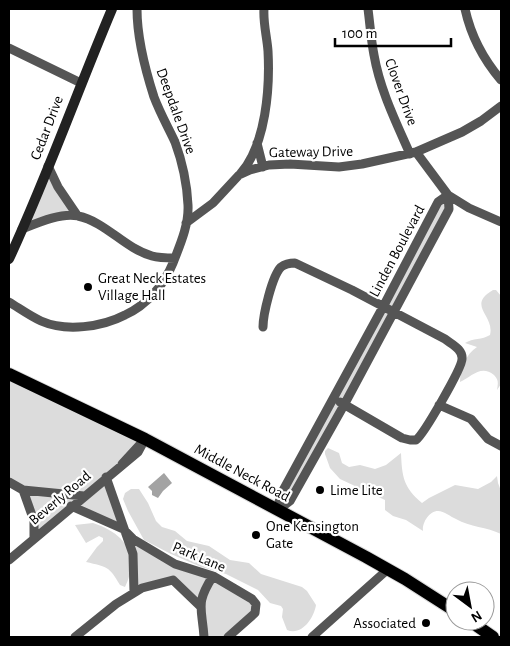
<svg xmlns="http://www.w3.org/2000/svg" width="510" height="646" viewBox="0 0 510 646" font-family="'Alegreya Sans',sans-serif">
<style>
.green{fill:#dcdcdc}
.water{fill:#a3a3a3}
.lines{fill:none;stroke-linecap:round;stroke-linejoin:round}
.primary-casing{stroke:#dbdbdb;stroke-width:14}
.street{stroke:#555;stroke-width:9}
.secondary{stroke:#222;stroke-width:10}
.primary{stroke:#000;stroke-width:12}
.poi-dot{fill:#000;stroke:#fff;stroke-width:2}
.labels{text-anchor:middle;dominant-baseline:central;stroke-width:4.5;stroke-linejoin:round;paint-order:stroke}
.street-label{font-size:15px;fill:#000;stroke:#fff}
.poi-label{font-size:15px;fill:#000;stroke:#fff;text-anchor:start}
</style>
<rect width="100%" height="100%" fill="#fff"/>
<path class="green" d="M49 176 72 212 28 225Z
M448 195 449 209 290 501 278 510 280 496 438 202Z
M493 290H496L501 296V384L497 390C498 384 499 380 494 375 481 364 471 377 460 382 460 369 466 354 477 347L465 343C473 338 482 340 490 335 495 315 466 306 493 290Z
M9 374 145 439 106 477 133 539 250 597 257 609 228 637H204L200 606 173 580 134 593 133 554 123 529 71 506 34 539 23 490 9 482Z
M328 448 339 453 342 463 349 467 360 465 375 469 386 465 401 453C402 476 403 487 422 503L429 498 455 485 478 489 491 482 497 476 498 483 501 491V534C487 527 470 527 456 519 451 517 444 511 438 511 429 511 422 523 423 531L406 520 393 516 385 510V500L340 479 330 468 325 454V451Z
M131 489H139L148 503 156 521 162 527 175 531 187 541 209 546 230 560 249 563 261 574 302 587 307 591 316 605C314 618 302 636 287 630L282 617 283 609 281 606 270 603 258 590 226 574 201 567 171 554 144 540 128 511 123 499 125 493Z
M93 523C124 533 141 554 125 587L120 585C109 566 107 567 86 562L97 547 103 541V538L99 536 86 543 75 525Z"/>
<path class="water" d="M164 473 172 483 163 491 158 498 152 495V491L148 487Z"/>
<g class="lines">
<g class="primary-casing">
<path id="primary" d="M9 374 145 439 366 557 405 579 455 611
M470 621 493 637"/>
</g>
<path class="street" d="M368 9C370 24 371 40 374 55 380 90 396 122 410 154
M465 9C471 36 483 59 501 80
M9 48 81 83
M257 143 263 167
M416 152 448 195 469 208 501 222
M48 166 58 187 77 215
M241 173C266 144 270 88 268 51 267 37 263 23 264 9
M448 195 449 209 344 405 290 501 278 510 280 496 383 307 438 202Z
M186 223 213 203 239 175 250 170 269 165 290 164 339 167 362 164 416 152 462 132 481 121 501 106
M22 229C37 223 62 212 78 216 106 222 124 248 152 256 159 258 167 258 175 258
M9 302C19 308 30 316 41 321 66 332 102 327 125 315 147 305 164 285 173 263 180 245 189 225 188 205 187 184 182 161 175 142 168 127 160 113 154 97 145 69 137 39 137 9
M263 327C263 315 272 276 281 267 285 264 290 263 295 263L352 290 445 339C451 344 463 349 462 359 462 368 424 434 416 440H410L402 438 340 402
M439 405 471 419 488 439 501 446
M106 477 133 554 134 593
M9 482 23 490 84 496
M23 490 34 521V539
M71 506 123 529 133 539 175 564 213 576 252 599 256 604 255 613 228 637
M9 560 138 452 145 439 122 464
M75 637 116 604 142 588 173 580 200 606
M204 637C202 607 195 604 213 576
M312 637 387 570"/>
<path class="secondary" d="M9 259C47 177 77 92 112 9"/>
<use href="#primary" class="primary"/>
</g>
<g class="poi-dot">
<circle cx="88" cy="287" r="5"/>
<circle cx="320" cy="490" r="5"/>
<circle cx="256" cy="535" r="5"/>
<circle cx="426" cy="623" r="5"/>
</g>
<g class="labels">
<g class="street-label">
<text transform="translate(401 92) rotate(70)">Clover Drive</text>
<text transform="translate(176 111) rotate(70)">Deepdale Drive</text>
<text transform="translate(47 128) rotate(-69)">Cedar Drive</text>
<text transform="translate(311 152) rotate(-1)">Gateway Drive</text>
<text transform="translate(397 251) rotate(-62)">Linden Boulevard</text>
<text transform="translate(242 473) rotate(28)">Middle Neck Road</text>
<text transform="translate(60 498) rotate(-40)">Beverly Road</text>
<text transform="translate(199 557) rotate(23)">Park Lane</text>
</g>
<g class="poi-label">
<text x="98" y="278">Great Neck Estates<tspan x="98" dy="17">Village Hall</tspan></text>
<text x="330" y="490">Lime Lite</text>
<text x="266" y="526">One Kensington<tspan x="266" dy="17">Gate</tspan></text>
<text x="416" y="623" text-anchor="end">Associated</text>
</g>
</g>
<rect width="510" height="646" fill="none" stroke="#000000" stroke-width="20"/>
<g transform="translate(470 606) rotate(148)"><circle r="24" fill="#ffffff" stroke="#999999"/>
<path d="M0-4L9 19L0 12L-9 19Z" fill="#000000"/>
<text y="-8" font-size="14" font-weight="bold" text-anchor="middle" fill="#000000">N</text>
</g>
<path d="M335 38v8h116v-8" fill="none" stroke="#000000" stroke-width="2.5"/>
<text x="342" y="38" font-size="15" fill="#000000" stroke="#ffffff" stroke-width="4" paint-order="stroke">100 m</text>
</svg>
